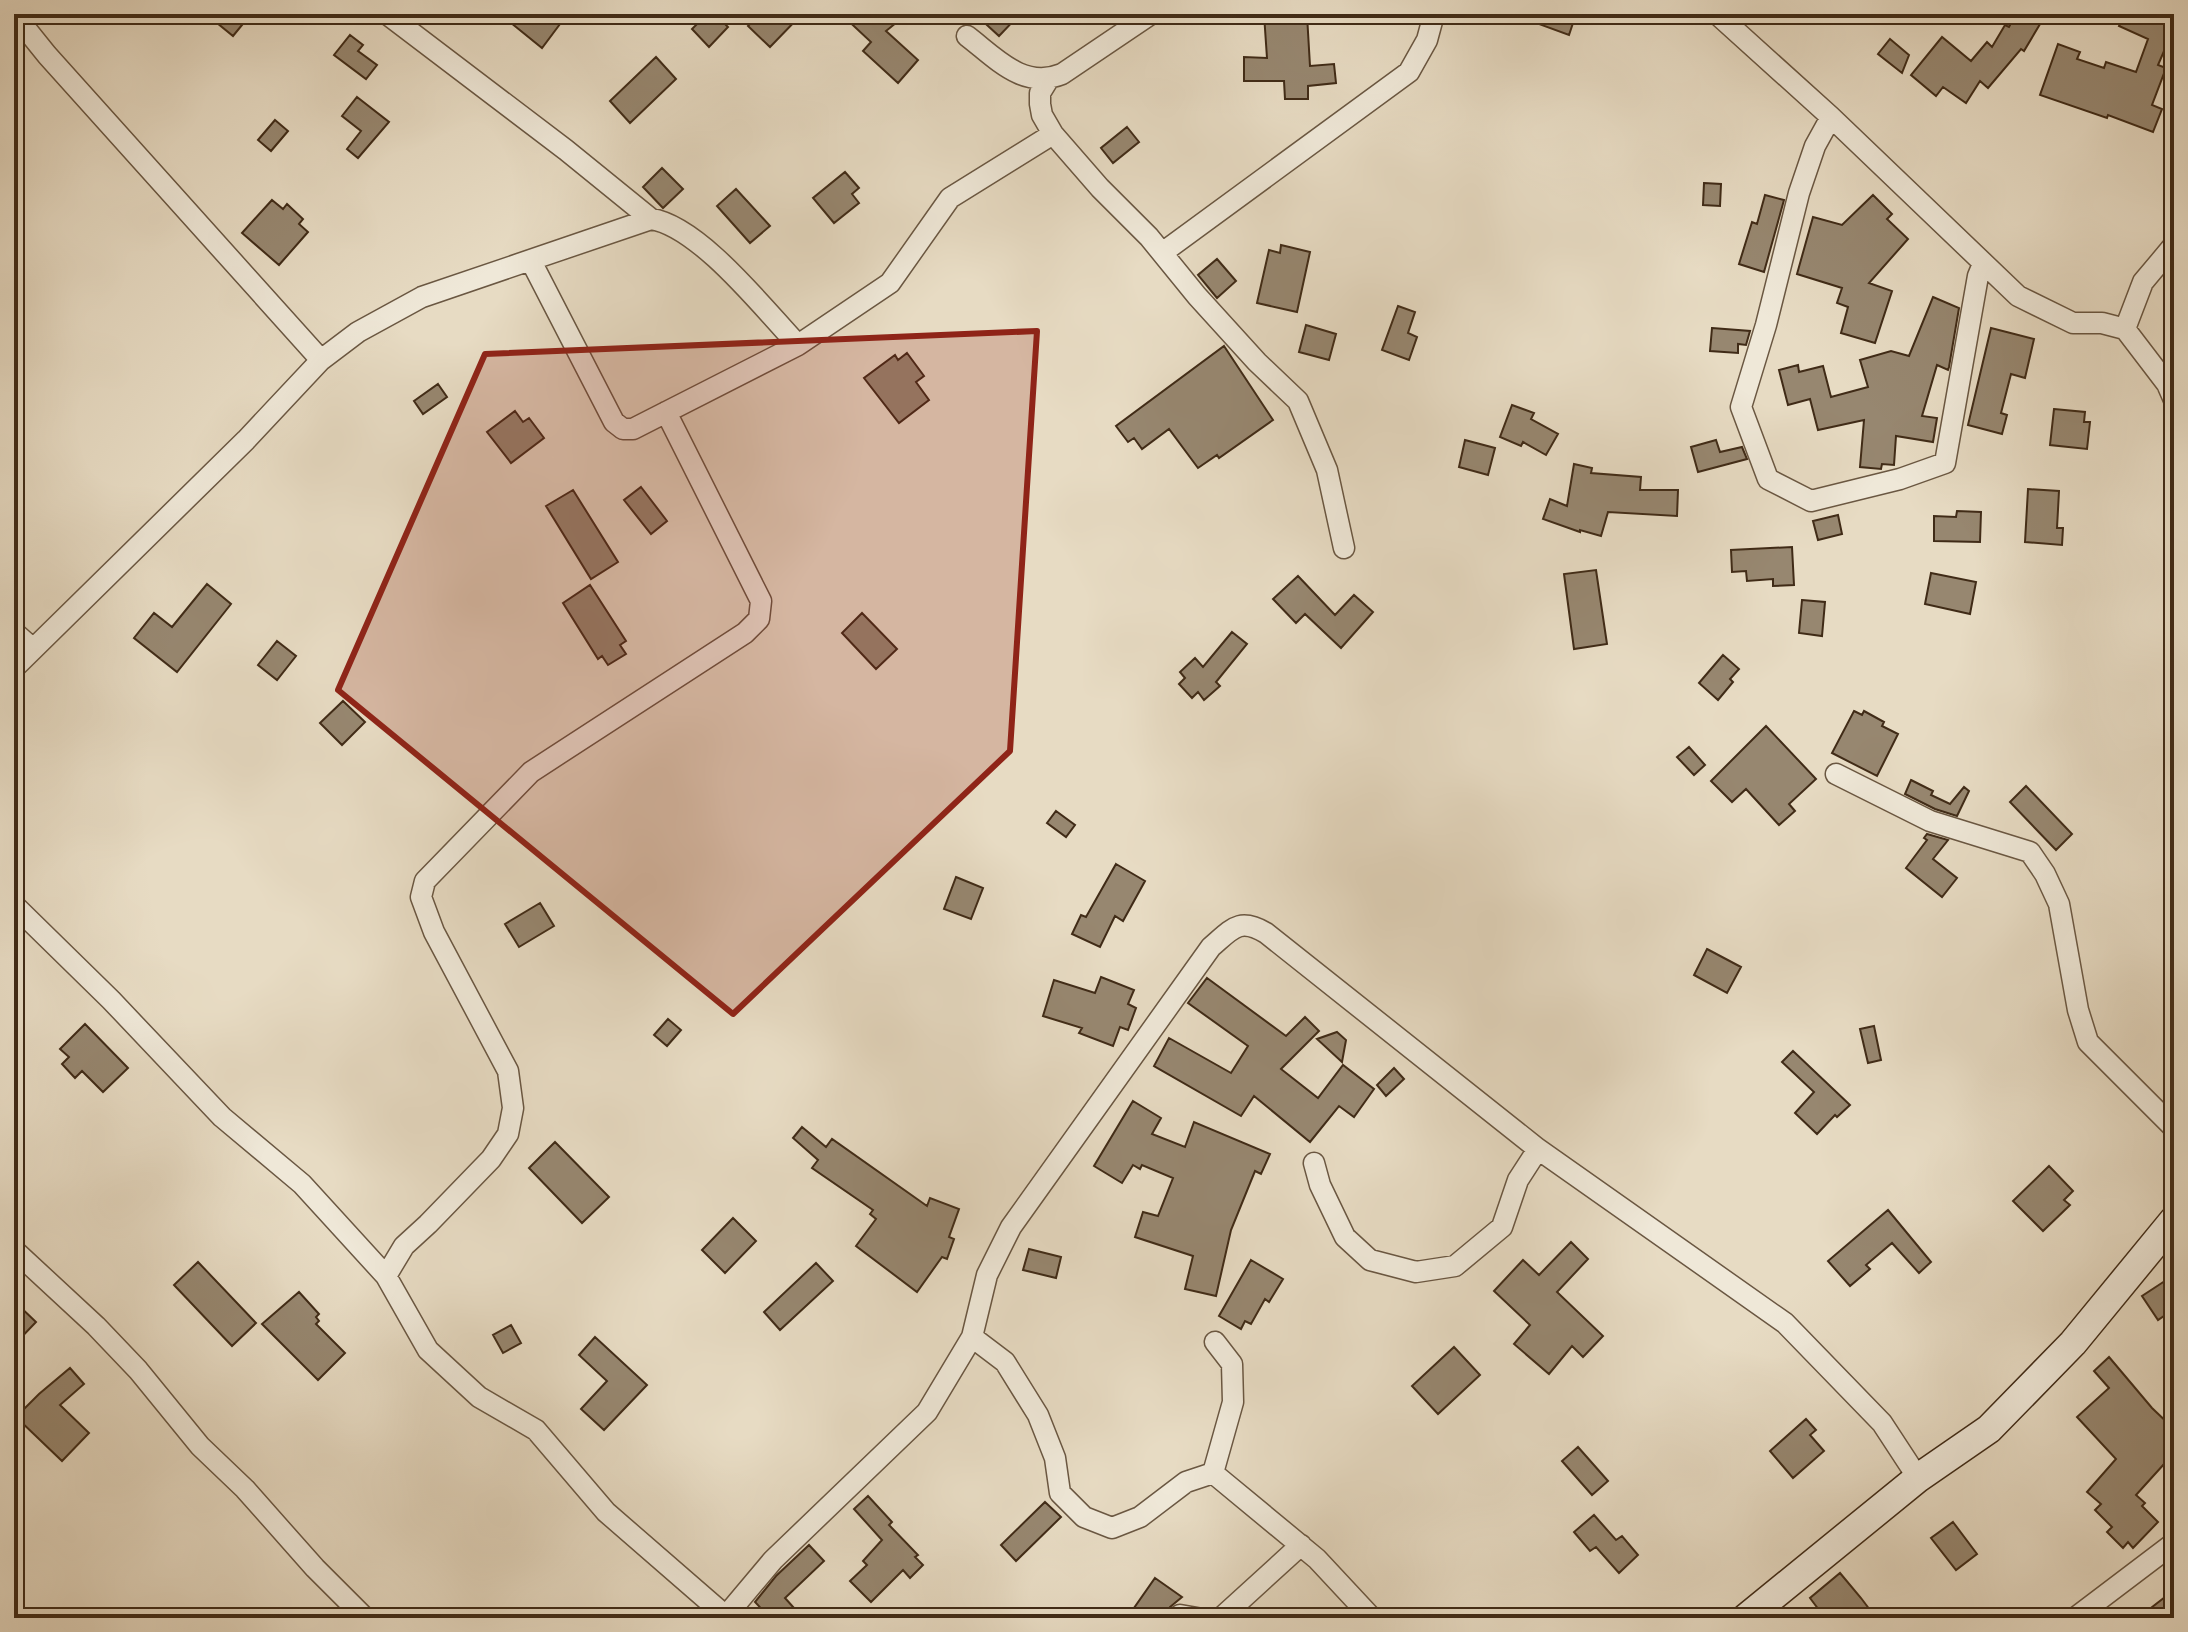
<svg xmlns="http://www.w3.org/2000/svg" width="2188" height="1632" viewBox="0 0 2188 1632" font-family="'Gentium Book Plus',serif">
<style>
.building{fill:#978770;stroke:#402b17;stroke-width:2}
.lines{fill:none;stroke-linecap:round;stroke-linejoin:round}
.street-casing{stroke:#6a5742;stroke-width:23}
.secondary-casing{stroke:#402b17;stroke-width:31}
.street{stroke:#efe8d8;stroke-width:20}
.secondary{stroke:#efe8d8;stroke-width:28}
.marked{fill:#8f2418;fill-opacity:0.2;stroke:#8f2418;stroke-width:6;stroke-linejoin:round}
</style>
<rect width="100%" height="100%" fill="#e7dbc3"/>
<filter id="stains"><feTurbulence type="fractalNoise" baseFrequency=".0025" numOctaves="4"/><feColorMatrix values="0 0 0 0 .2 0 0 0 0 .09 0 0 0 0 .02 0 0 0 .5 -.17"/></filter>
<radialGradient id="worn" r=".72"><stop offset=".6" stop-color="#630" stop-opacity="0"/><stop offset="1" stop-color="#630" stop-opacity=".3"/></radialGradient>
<path class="building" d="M206 14H251L233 36Z
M500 14H555L563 20 542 48Z
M707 14H715L728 27 709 47 692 29Z
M759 14H802L770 47 748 26Z
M841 14H907L886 31 918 60 898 83 863 51 871 42Z
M975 14H1020L999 36Z
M1264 14 1307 15 1310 66 1334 64 1336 83 1308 86V99H1285L1284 81H1244V57L1267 58Z
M1517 14H1576L1569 35 1517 16Z
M2016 14H2046L2024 51 2021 49 1988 88 1980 81 1966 103 1943 87 1936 96 1911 75 1942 37 1971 61 1987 42 1992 47 2005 25 2009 27Z
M2125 14H2165L2174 18V28L2158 65 2166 68 2152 105 2162 109 2153 132 2108 115 2107 118 2040 95 2058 44 2080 52 2077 59 2104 68 2106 62 2136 72 2148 39 2119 26Z
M350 35 363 45 358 51 377 65 366 79 334 55Z
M1890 39 1909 55 1902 73 1878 54Z
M656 57 676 79 630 123 610 101Z
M357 97 389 122 358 158 347 149 361 131 342 116Z
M275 120 288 131 271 151 258 140Z
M1127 127 1139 142 1113 163 1101 148Z
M662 168 683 189 663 208 643 187Z
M845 172 859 188 852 194 859 203 834 223 813 198Z
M1704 183 1721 184 1720 206 1703 205Z
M736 189 770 226 750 243 717 206Z
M1765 195 1784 200 1764 272 1739 264 1752 222 1757 224Z
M1873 195 1892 214 1887 219 1908 239 1869 283 1892 291 1875 343 1841 333 1848 307 1837 303 1842 288 1797 274 1813 217 1842 225Z
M272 200 283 209 287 204 303 219 299 224 308 232 279 265 242 233Z
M1281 245 1310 252 1297 312 1257 303 1269 250 1280 253Z
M1217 259 1236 281 1217 298 1198 275Z
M1933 297 1959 308 1949 367 1948 370 1937 365 1922 416 1937 418 1933 442 1896 436 1894 465 1882 464 1881 469 1860 467 1864 420 1818 430 1810 399 1788 405 1779 370 1798 365 1799 372 1823 366 1831 397 1868 387 1860 360 1891 351 1909 356Z
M1398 306 1415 312 1408 333 1417 337 1409 360 1382 350Z
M1306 325 1336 334 1329 360 1299 352Z
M1712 328 1750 331 1746 345 1738 344V353L1710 351Z
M1991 328 2034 339 2025 378 2011 374 2001 413 2007 415 2002 434 1968 425Z
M1224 346 1273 420 1219 458 1217 455 1198 468 1169 429 1142 449 1134 438 1128 442 1116 426Z
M907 353 924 376 916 382 929 400 899 423 864 378 895 355 898 360Z
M438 384 447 397 423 414 414 401Z
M1512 405 1534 413 1531 419 1558 434 1546 455 1523 442 1521 446 1500 437Z
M2054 409 2085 412 2084 422H2090L2087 449 2050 445Z
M515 411 523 422 529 418 544 438 511 463 487 432Z
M1465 440 1495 448 1488 475 1459 467Z
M1716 440 1720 452 1742 447 1747 459 1698 472 1691 447Z
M1574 464 1592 468 1591 473 1641 477 1640 490H1678L1677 516 1608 512 1601 536 1580 530V532L1543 519 1550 499 1567 506Z
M641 487 667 521 651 534 624 500Z
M2028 489 2059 491 2057 528H2063L2062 545 2025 542Z
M573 490 618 562 591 579 546 506Z
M1957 511 1981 512 1980 542 1934 541V516L1956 517Z
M1838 515 1842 534 1818 540 1813 521Z
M1792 547 1794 585 1773 586V579L1747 581 1746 571 1732 572 1731 550Z
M1596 570 1607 644 1574 649 1564 574Z
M1931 573 1976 582 1970 614 1925 604Z
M1298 576 1335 615 1354 595 1373 612 1341 648 1305 614 1296 623 1273 599Z
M207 584 231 604 177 672 134 638 154 613 172 627Z
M590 585 626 641 620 645 626 654 608 665 602 656 598 659 563 603Z
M1802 600 1825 602 1822 636 1799 633Z
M862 613 897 649 876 669 842 633Z
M1232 632 1247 644 1216 682 1220 686 1204 700 1198 692 1192 698 1179 684 1185 678 1180 672 1195 658 1203 667Z
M277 641 296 656 277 680 258 665Z
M1723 655 1739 669 1730 679 1733 682 1718 700 1699 683Z
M343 701 365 722 342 745 320 723Z
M1854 711 1862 715 1864 711 1884 722 1882 726 1898 734 1877 776 1832 753Z
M1766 726 1816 779 1789 804 1795 811 1779 825 1746 789 1732 802 1711 781Z
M1689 747 1705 765 1694 775 1677 757Z
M1911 780 1933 791 1931 795 1950 804 1964 787 1969 791 1957 816 1935 809 1905 794Z
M2026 786 2072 834 2056 850 2010 802Z
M1056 811 1075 825 1066 837 1047 823Z
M1927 834 1948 840 1933 859 1957 878 1942 897 1906 868 1927 840 1924 838Z
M1116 864 1145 881 1123 921 1115 916 1100 947 1072 934 1081 915 1086 917Z
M956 877 983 888 971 919 944 909Z
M540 903 554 926 519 947 505 924Z
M1707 949 1741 967 1727 993 1694 975Z
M1101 977 1134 990 1128 1004 1136 1008 1128 1030 1120 1027 1113 1046 1079 1033 1082 1028 1043 1016 1054 980 1095 993Z
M1207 978 1286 1036 1305 1017 1319 1031 1281 1069 1318 1098 1343 1065 1374 1089 1354 1117 1339 1106 1310 1142 1254 1096 1241 1116 1154 1066 1169 1038 1231 1073 1248 1046 1188 1003Z
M668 1019 681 1030 667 1046 654 1035Z
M85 1024 128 1068 103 1092 82 1071 75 1078 62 1064 69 1057 60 1049Z
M1874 1026 1881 1060 1868 1063 1860 1029Z
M1337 1032 1346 1040 1342 1062 1317 1039Z
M1793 1051 1850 1105 1837 1117 1835 1115 1817 1134 1795 1113 1814 1092 1782 1062Z
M1394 1068 1404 1079 1386 1096 1377 1085Z
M1133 1101 1161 1118 1152 1134 1185 1147 1194 1122 1270 1154 1261 1174 1255 1171 1231 1230 1216 1296 1185 1289 1193 1256 1135 1237 1143 1212 1158 1216 1173 1178 1142 1165 1140 1169 1133 1165 1122 1183 1094 1166Z
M802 1127 826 1147 832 1139 927 1206 930 1198 959 1209 949 1237 954 1239 947 1259 942 1257 917 1292 856 1246 876 1219 870 1214 873 1210 812 1168 818 1160 793 1138Z
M555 1142 609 1197 582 1223 529 1168Z
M2049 1166 2073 1191 2064 1200 2070 1205 2043 1231 2013 1201Z
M1888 1210 1931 1262 1919 1273 1892 1243 1866 1265 1870 1269 1850 1286 1828 1261Z
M733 1218 756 1241 725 1273 702 1250Z
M1571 1242 1588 1259 1557 1292 1603 1336 1583 1357 1572 1346 1549 1374 1514 1344 1530 1325 1494 1291 1523 1260 1539 1275Z
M1029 1249 1061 1257 1056 1278 1023 1270Z
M1251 1260 1283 1279 1269 1302 1265 1299 1251 1324 1245 1321 1241 1329 1219 1316Z
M198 1262 256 1323 232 1346 174 1285Z
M816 1263 833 1281 780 1330 764 1312Z
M2174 1275V1309L2158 1320 2142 1296Z
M299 1292 319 1314 316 1317 319 1321 316 1324 345 1353 318 1380 262 1324Z
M14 1301 36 1322 14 1345Z
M511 1325 521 1343 503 1353 493 1335Z
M595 1337 647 1385 604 1430 581 1409 607 1381 579 1355Z
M1454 1347 1480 1375 1438 1414 1412 1386Z
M2109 1357 2152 1408 2174 1429V1453L2136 1495 2145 1503 2142 1506 2158 1522 2133 1548 2128 1542 2123 1548 2107 1532 2112 1527 2095 1510 2101 1504 2087 1492 2116 1459 2077 1417 2109 1388 2094 1371Z
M70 1368 84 1384 60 1405 89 1433 62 1461 16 1417 39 1394Z
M1806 1419 1816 1430 1810 1435 1824 1451 1793 1478 1770 1451Z
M1578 1447 1608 1481 1592 1495 1562 1461Z
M868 1496 892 1522 889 1525 918 1555 915 1557 923 1565 910 1578 903 1570 871 1602 850 1581 867 1565 863 1561 882 1540 854 1509Z
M1045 1502 1061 1517 1016 1561 1001 1545Z
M1594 1515 1616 1540 1622 1536 1638 1555 1619 1573 1596 1547 1590 1551 1574 1532Z
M1953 1522 1977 1554 1956 1570 1931 1538Z
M809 1545 824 1561 785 1598 803 1618H770L755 1602 776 1576Z
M1840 1573 1861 1598 1876 1618H1825L1810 1598Z
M1155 1578 1182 1597 1170 1607 1167 1618H1127Z
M2174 1590V1608L2161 1618H2138Z"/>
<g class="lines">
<g class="street-casing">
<path id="street" d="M14 14 47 55 321 360
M387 14 566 150 651 219
M1717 14 1831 117 2018 296 2073 323H2102L2125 329 2167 384 2174 400
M967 36C996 58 1023 90 1062 74L1151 14
M1048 80 1040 93V104L1042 115 1053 134 1100 188 1149 237 1197 296 1257 362 1298 401 1327 470 1344 548
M1831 117 1815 146 1799 193 1766 325 1741 407 1768 479 1811 501 1900 479 1945 463 1978 276 1983 264
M1162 253 1409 72 1427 40 1434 14
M531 261 614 422 623 429H633L798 345 890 283 950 198 1053 134
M2125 329 2143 282 2174 245
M14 632 32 648
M14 668 246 440 321 360 358 332 422 297 651 219C699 226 764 309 798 345
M1836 774 1930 821 2030 852 2045 874 2059 904 2078 1010 2088 1042 2174 1128
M14 905 111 1000 222 1117 302 1184 386 1276 428 1350 479 1397 536 1430 606 1512 728 1618
M1314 1163 1320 1185 1345 1237 1370 1260 1416 1272 1455 1266 1502 1227 1518 1180 1538 1149
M14 1250 96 1326 138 1370 200 1446 245 1489 315 1568 365 1618
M386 1276 404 1246 428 1224 491 1159 508 1134 513 1108 508 1071 434 932 421 897 425 881 531 772 745 633 759 619 761 601 666 412
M972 1337 987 1275 1011 1227 1211 947C1232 929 1239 917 1266 933L1538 1149 1785 1323 1882 1423 1918 1478
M1213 1473 1317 1559 1372 1618
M1213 1473 1233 1402 1232 1364 1215 1342
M1180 1615 1197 1618
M726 1616 773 1560 927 1412 972 1337 1005 1362 1038 1415 1055 1458 1060 1493 1084 1517 1112 1528 1140 1517 1186 1482 1213 1473
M1221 1618 1301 1545
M2075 1618 2174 1543"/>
</g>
<g class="secondary-casing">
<path id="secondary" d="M1746 1618 1918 1478 1989 1429 2073 1343 2174 1220"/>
</g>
<use href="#street" class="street"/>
<use href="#secondary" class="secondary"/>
</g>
<path class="marked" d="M1037 331 1010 751 733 1014 338 690 485 354Z"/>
<rect width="2188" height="1632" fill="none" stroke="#e7dbc3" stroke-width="48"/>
<rect x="16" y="16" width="2156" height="1600" fill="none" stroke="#402b17" stroke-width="4"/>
<rect x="24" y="24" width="2140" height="1584" fill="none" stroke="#402b17" stroke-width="2"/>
<rect width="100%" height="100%" filter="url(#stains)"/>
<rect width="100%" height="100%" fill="url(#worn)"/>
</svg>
